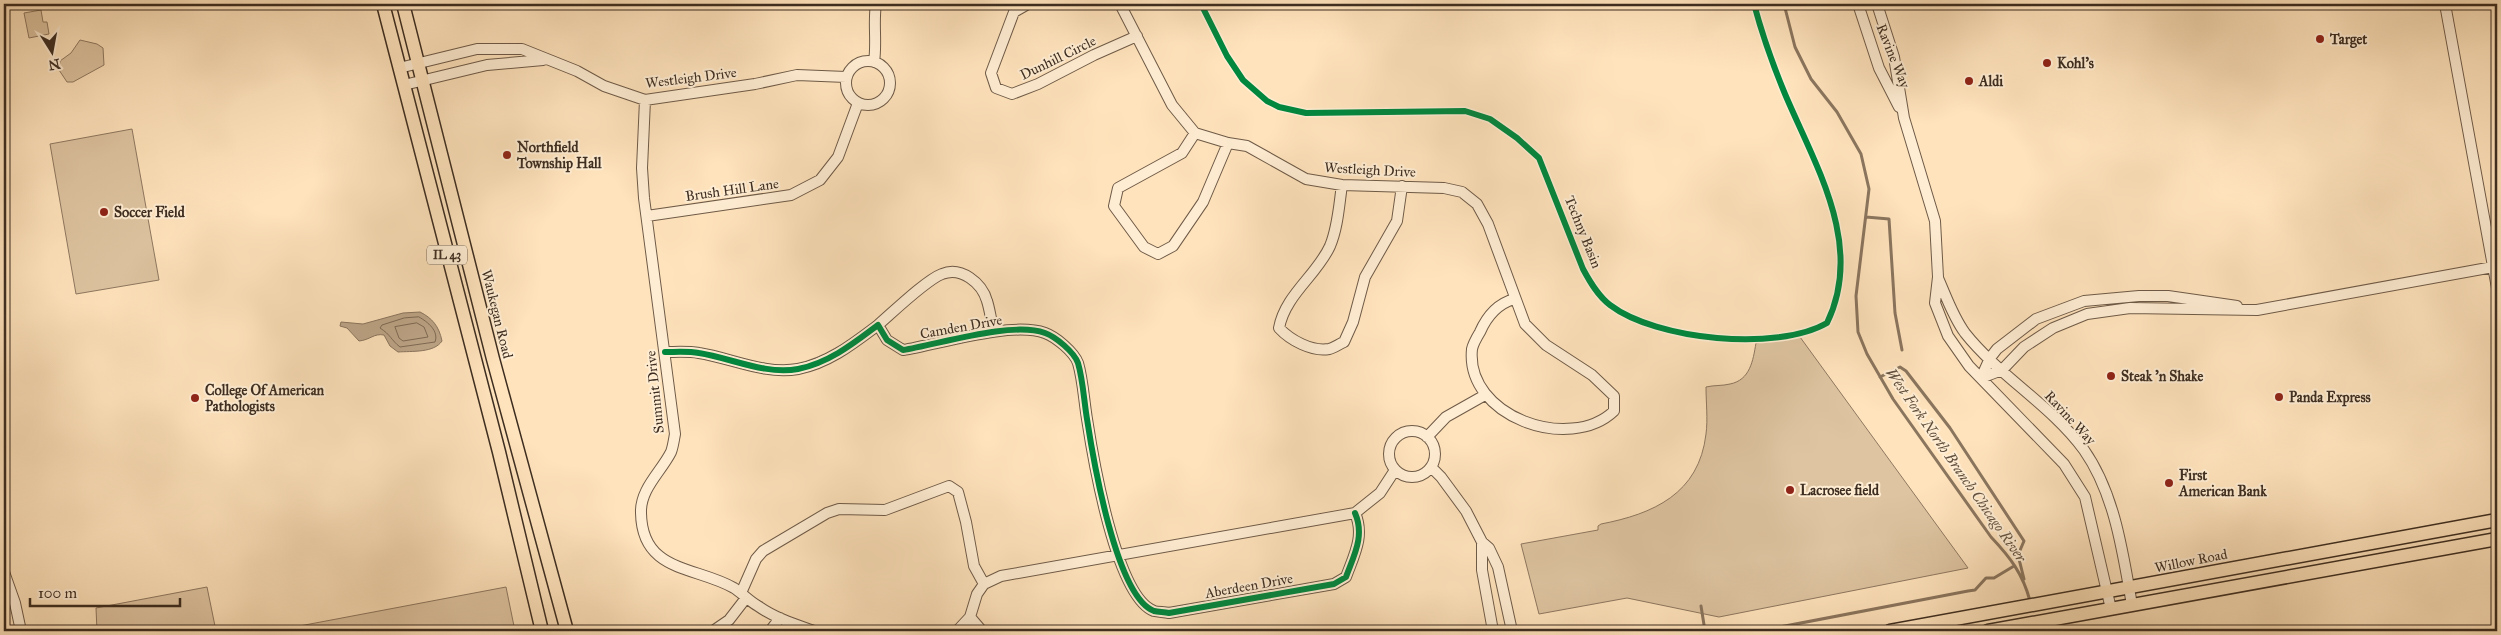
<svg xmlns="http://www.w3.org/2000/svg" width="2501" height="635" viewBox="0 0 2501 635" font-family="'IM FELL Great Primer',serif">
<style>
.green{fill:#dec4a1;stroke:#8e7860}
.water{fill:#bda587;stroke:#8a755e}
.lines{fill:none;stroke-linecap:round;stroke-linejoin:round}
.shore{stroke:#7d6954;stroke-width:1}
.stream{stroke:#8a755e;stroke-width:3}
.minor-casing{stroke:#6e5a47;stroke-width:12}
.major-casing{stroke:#3d2d20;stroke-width:15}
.minor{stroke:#ffedd3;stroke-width:10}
.major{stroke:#ffe3bc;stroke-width:12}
.cycleway-casing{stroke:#ffedd3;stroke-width:9}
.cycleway{stroke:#00873e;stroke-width:6}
.poi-dot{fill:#8f2418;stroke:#ffedd3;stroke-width:2}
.labels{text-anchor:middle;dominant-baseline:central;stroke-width:4;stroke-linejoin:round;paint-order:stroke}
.shield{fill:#ffedd3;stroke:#776756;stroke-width:1}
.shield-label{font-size:12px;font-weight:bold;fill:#3d2d20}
.poi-label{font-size:14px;font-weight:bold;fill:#3d2d20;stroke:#ffedd3;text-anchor:start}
.street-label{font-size:14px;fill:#3d2d20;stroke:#ffedd3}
.water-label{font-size:15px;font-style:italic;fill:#63513f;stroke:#ffedd3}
</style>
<rect width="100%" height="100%" fill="#ffe3bc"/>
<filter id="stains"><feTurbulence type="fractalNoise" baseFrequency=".004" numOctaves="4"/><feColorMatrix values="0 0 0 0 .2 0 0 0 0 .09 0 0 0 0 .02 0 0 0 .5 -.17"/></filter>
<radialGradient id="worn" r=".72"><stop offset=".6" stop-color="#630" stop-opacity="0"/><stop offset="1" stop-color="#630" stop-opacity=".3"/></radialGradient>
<path class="green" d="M41 10 43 22H47L49 34 29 38 24 13Z
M80 40 97 44 103 48 104 65 73 82H67L59 70 60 61 71 53Z
M132 129 159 280 76 294 50 144Z
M1800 337 1968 568 1719 617 1627 598 1539 614 1521 544 1598 530V526L1601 524C1653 514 1699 494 1706 434 1708 419 1706 403 1706 387 1714 385 1722 386 1730 384 1750 380 1753 361 1756 343Z
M207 587 216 631H97L96 608Z
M506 587 515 631H273Z"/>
<path class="water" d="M420 312C432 318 439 326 442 341 434 353 412 351 398 352L390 346 384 335C374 333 370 340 359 341L347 328 340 326 341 322 363 324 403 313Z"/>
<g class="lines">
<path class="shore" d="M419 317C428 322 439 331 435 342L400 347C391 340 391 335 380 328L382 325 404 318Z
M417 323 424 327 428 337 403 341 399 338 395 327Z"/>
<path class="stream" d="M1784 4 1795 47 1811 79 1837 112 1861 154 1869 189 1856 296 1858 332 1867 354 1893 399 1991 537C2010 557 2023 574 2030 601
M1866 217 1889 219 1895 313 1902 350
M1880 377 1900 367 1906 371 1950 428 2024 541 2018 555 2024 579
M1701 606 1705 631
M1759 631 1968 591 1975 590 1986 578H1994L2014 566"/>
<g class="minor-casing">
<path id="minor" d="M1028 4 1014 12 991 73 996 88 1012 94 1038 84 1094 55 1137 36
M1120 4 1172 105 1195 133 1228 143 1247 146 1306 179 1342 185 1444 188 1462 192 1477 204 1488 224 1525 324 1546 345 1592 375 1614 396V411C1570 453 1465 417 1472 349 1473 344 1477 337 1480 332 1487 316 1497 304 1514 299
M1858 4 1879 68 1899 107
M1877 4 1894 57 1904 118 1935 221 1938 277 1935 303 1948 336 1969 366 2064 464 2085 497 2111 609
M2445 4 2497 288
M846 83a22 22 0 1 1 44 0a22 22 0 1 1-44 0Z
M874 62C877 42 873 23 876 4
M399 68 477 49H522L577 71 604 86 645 100 755 84 797 75 846 77
M404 85 487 65 543 60
M645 100 642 168 644 198 675 434C674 439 673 447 671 452 661 472 640 489 641 513 642 573 696 566 734 588 742 593 749 601 758 606 775 618 794 624 814 631
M1195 133 1182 153 1118 188 1114 206 1144 247 1158 254 1173 246 1203 202 1228 143
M1342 185C1339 205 1338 227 1330 246 1317 275 1285 295 1279 328 1290 340 1312 352 1329 349 1334 348 1339 344 1344 342L1353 322 1365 277 1397 221 1402 186
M647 216 791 195 820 180 838 157 858 103
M1938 278C1946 296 1953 317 1965 333 1999 376 2051 405 2084 450 2115 494 2123 554 2132 605
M878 325C892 313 926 280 942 274 961 266 982 283 987 301 990 310 991 321 994 331
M665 352C676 352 688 351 699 353 731 358 765 375 798 369 829 363 854 343 878 325L887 340 903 350C940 344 1011 321 1045 333 1056 337 1074 352 1078 363 1083 380 1084 401 1087 419 1093 458 1116 597 1154 611 1158 612 1164 612 1169 613L1334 584 1346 577C1354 555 1365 536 1355 513
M1981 378 2002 370 2024 347 2053 328 2087 314 2130 308 2257 310 2493 267
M1981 378 1990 358 1997 349 2036 319 2084 301 2139 296H2168L2237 306
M1389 454a23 23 0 1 1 46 0a23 23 0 1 1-46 0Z
M1427 437 1446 417 1485 395
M1431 467 1441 477 1466 511 1482 542 1489 548 1498 567 1512 631
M1482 542V570L1493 631
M4 572 15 603 21 631
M741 593 756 559 763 551 827 513 839 509 885 510 949 486 958 492 966 522 974 566 984 584
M970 617 982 631
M713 631 729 620 746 598
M770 631 780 618
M957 631 970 617 977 594 984 584 1001 576 1355 513 1380 493 1395 470"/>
</g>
<g class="major-casing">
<path id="major" d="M383 4 499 452 542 631
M403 4 493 359 567 631
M1890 631 2497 520
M1988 631 2497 539"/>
</g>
<use href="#minor" class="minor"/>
<use href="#major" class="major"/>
<g class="cycleway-casing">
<path id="cycleway" d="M1201 4 1227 56 1243 80 1267 101 1279 107 1306 113 1465 111 1490 119 1517 138 1539 158 1583 269C1590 282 1598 296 1610 305 1656 340 1777 352 1827 323 1865 245 1815 165 1785 94 1773 65 1762 34 1754 4
M665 352C676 352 688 351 699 353 731 358 765 375 798 369 829 363 854 343 878 325L887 340 903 350C940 344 1011 321 1045 333 1056 337 1074 352 1078 363 1083 380 1084 401 1087 419 1093 458 1116 597 1154 611 1158 612 1164 612 1169 613L1334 584 1346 577C1354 555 1365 536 1355 513"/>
</g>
<use href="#cycleway" class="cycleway"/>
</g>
<g class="poi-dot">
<circle cx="2320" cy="39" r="5"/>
<circle cx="2047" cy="63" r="5"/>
<circle cx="1969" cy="81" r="5"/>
<circle cx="507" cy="155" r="5"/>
<circle cx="104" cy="212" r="5"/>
<circle cx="2111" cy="376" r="5"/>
<circle cx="2279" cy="397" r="5"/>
<circle cx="195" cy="398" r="5"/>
<circle cx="2169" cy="483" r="5"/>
<circle cx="1790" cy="490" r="5"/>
</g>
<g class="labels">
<rect class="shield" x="427" y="245.5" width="40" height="19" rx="4"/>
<g class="shield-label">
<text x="447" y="255">IL 43</text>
</g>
<g class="poi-label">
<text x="2330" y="39">Target</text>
<text x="2057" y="63">Kohl's</text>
<text x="1979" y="81">Aldi</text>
<text x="517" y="147">Northfield<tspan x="517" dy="16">Township Hall</tspan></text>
<text x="114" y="212">Soccer Field</text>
<text x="2121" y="376">Steak 'n Shake</text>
<text x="205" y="390">College Of American<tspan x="205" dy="16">Pathologists</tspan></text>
<text x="2289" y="397">Panda Express</text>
<text x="2179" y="475">First<tspan x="2179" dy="16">American Bank</tspan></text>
<text x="1800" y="490">Lacrosee field</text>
</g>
<g class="street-label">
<text transform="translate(1893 56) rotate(68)">Ravine Way</text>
<text transform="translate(1058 58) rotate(-26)">Dunhill Circle</text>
<text transform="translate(691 78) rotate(-7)">Westleigh Drive</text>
<text transform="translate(1370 170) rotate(3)">Westleigh Drive</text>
<text transform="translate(732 190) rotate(-8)">Brush Hill Lane</text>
<text transform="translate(1583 232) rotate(68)">Techny Basin</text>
<text transform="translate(497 314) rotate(76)">Waukegan Road</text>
<text transform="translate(961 327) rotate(-10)">Camden Drive</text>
<text transform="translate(655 392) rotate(-96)">Summit Drive</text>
<text transform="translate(2070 418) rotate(47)">Ravine Way</text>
<text transform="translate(2191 561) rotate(-11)">Willow Road</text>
<text transform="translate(1249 586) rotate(-10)">Aberdeen Drive</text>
</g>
<g class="water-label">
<text transform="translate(1956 465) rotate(55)">West Fork North Branch Chicago River</text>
</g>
</g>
<rect width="2501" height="635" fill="none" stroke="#ffe3bc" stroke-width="20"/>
<rect x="5" y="5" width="2491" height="625" fill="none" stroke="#3d2d20" stroke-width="2.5"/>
<rect x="10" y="10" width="2481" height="615" fill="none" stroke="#3d2d20"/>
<g transform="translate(52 52) rotate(169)" stroke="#ffedd3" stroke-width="4" paint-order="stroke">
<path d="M0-4L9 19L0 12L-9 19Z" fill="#3d2d20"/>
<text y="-8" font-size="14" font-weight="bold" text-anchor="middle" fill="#3d2d20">N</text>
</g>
<path d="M30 598v8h150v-8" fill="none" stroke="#3d2d20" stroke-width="2.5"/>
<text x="38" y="598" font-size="15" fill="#3d2d20" stroke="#ffedd3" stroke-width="4" paint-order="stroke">100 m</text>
<rect width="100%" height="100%" filter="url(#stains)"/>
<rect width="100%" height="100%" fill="url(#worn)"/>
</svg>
